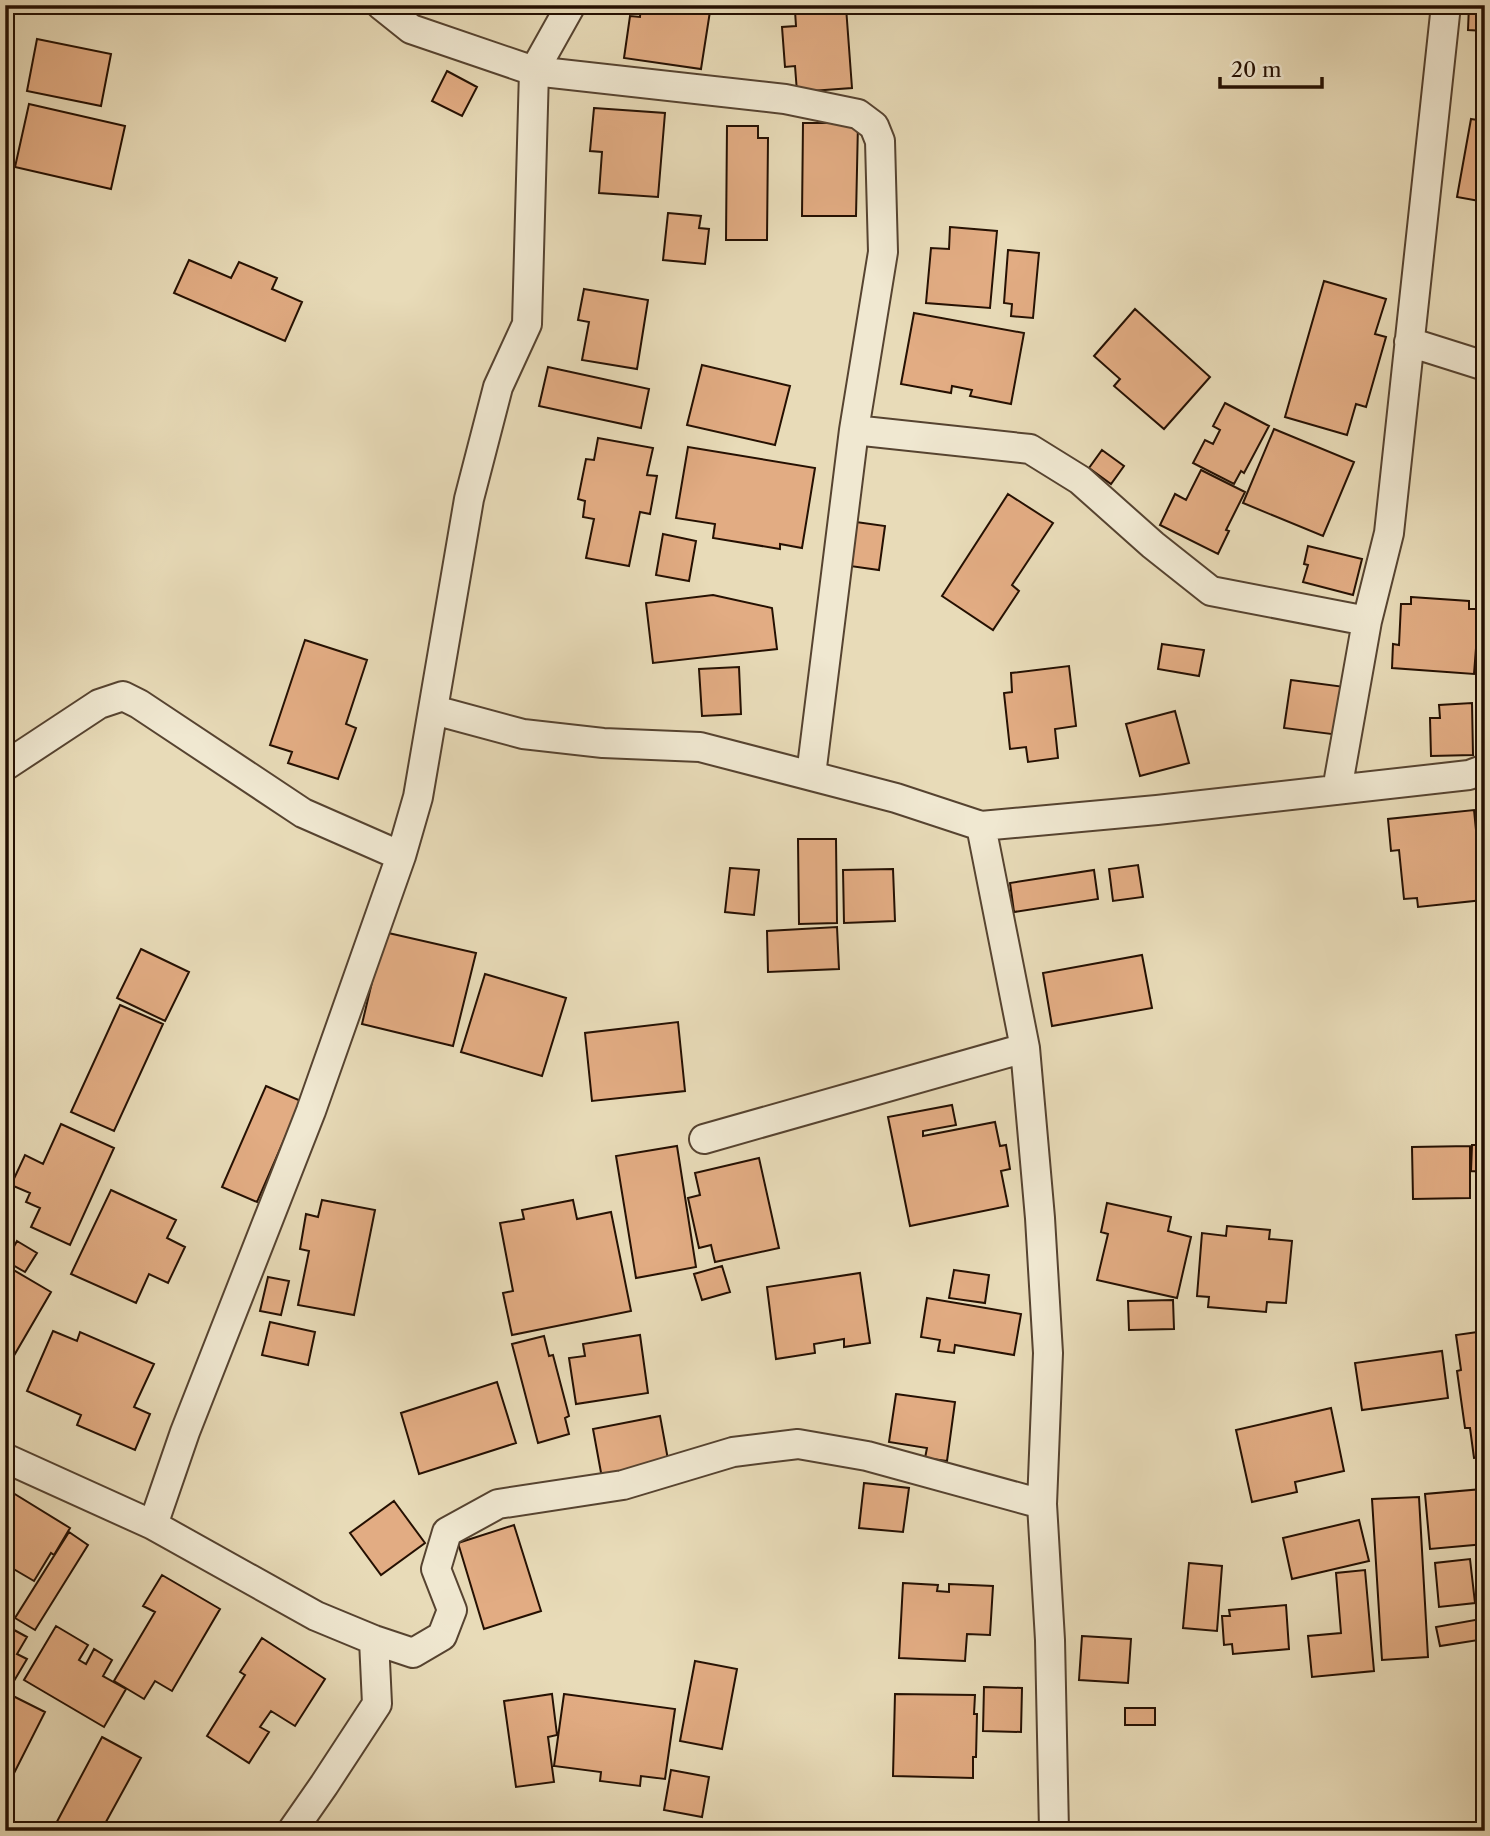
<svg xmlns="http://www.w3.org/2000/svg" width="1490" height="1836" viewBox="0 0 1490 1836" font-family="'Libre Caslon Text',serif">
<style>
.building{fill:#e2ac83;stroke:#251002;stroke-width:2}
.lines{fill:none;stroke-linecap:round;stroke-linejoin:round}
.minor-casing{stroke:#564330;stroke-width:32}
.minor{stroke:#f0e8d1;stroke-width:28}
</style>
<rect width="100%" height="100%" fill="#e8dbb8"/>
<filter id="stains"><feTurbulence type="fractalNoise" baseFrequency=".00286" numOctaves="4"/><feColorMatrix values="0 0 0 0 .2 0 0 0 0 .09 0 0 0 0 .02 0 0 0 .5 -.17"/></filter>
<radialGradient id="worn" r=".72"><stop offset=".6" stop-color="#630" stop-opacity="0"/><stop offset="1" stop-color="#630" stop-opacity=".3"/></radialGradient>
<path class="building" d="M641 5H711L701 69 624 58 630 16 640 17Z
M1469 5H1485V31L1468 30Z
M846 7 852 88 797 92 795 66 785 67 782 27 796 26 795 11Z
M37 39 111 54 101 106 27 91Z
M447 71 477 87 462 116 432 101Z
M29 104 125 126 111 189 15 167Z
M594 108 665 113 658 197 599 193 602 152 590 151Z
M1471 119 1485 121V202L1457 197Z
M803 123H858L856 216H802Z
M727 126H758V138H768L767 240H726Z
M668 213 701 216 699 228 709 229 705 264 663 260Z
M950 227 997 231 990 308 926 303 931 248 949 249Z
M1008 250 1039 253 1033 318 1011 316 1012 304 1004 303Z
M189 260 231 278 239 262 277 278 272 289 302 302 285 341 174 293Z
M1324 281 1386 299 1375 334 1386 337 1366 407 1356 404 1347 435 1285 417Z
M584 289 648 300 637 369 582 360 589 322 578 320Z
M1135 309 1210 377 1164 429 1114 386 1120 379 1094 356Z
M914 313 1024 333 1011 404 970 396 972 390 952 386 951 393 901 384Z
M702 365 790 386 775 445 687 425Z
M548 367 649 389 641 428 539 406Z
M1225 403 1269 426 1244 473 1241 471 1234 484 1193 463 1205 440 1213 444 1220 430 1213 426Z
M1274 429 1354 462 1323 536 1243 503Z
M598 438 653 448 647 475 657 476 650 514 640 512 629 566 586 558 594 519 583 517 585 501 578 499 586 459 594 460Z
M688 447 815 468 802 548 780 544V549L713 538 715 524 676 518Z
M1102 450 1124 466 1111 484 1089 468Z
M1201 470 1245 492 1226 530 1229 531 1218 554 1160 525 1175 494 1186 500Z
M1008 494 1053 523 1012 585 1019 591 993 630 942 596Z
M856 522 885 526 879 570 850 566Z
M663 534 696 541 689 581 656 575Z
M1308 546 1362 559 1353 595 1303 582 1308 565 1304 564Z
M713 595 772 608 777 649 653 663 646 603Z
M1411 597 1469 601V609H1479L1474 674 1392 668 1393 644 1399 645 1401 604H1411Z
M305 640 367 660 346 724 356 728 338 779 288 763 292 752 270 745Z
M1162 644 1204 650 1199 676 1158 669Z
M1069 666 1076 726 1055 729 1058 758 1028 762 1026 747 1010 749 1004 693 1012 692 1011 673Z
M739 667 741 714 702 716 699 669Z
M1291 680 1345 687 1339 735 1284 728Z
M1472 703 1473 755 1431 756 1430 718H1440L1439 705Z
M1175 711 1189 763 1140 776 1126 724Z
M1474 810 1483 900 1418 907 1417 898 1404 899 1399 850 1391 851 1388 819Z
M798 839H836L837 923 799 924Z
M1138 865 1143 897 1113 901 1109 869Z
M730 868 759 870 754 915 725 912Z
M893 869 895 921 844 923 843 870Z
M1094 870 1098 899 1014 912 1010 883Z
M837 927 839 969 768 972 767 931Z
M384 932 476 953 453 1046 362 1024Z
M141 949 189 972 165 1021 117 998Z
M1142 955 1152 1008 1052 1026 1043 973Z
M485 974 566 998 542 1076 461 1052Z
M120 1005 163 1024 114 1131 71 1112Z
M678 1022 685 1091 592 1101 585 1033Z
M266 1086 301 1101 257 1202 222 1187Z
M952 1105 956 1125 923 1131V1136L995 1122 1000 1146 1006 1145 1010 1169 1001 1171 1008 1206 910 1226 888 1117Z
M61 1124 114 1148 70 1245 31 1227 40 1208 26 1202 30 1193 11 1185 25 1155 43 1164Z
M1472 1145H1485V1172L1471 1171Z
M677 1146 696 1267 636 1278 616 1156Z
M1470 1146V1198L1413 1199 1412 1147Z
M759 1158 779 1248 715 1262 711 1245 699 1248 688 1198 700 1195 695 1173Z
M111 1190 176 1220 167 1238 185 1247 168 1283 149 1274 136 1303 71 1274Z
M322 1200 375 1210 354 1315 298 1305 309 1251 300 1249 306 1214 318 1217Z
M573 1200 577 1219 611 1212 631 1311 512 1335 503 1293 513 1291 500 1223 524 1219 522 1210Z
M1107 1203 1171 1217 1168 1231 1191 1237 1177 1298 1097 1280 1108 1234 1101 1232Z
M1227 1226 1270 1230 1269 1239 1292 1241 1286 1303 1267 1302 1266 1312 1208 1307 1209 1297 1197 1296 1202 1233 1226 1236Z
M17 1241 37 1253 25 1272 6 1261Z
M5 1265 51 1292 5 1371Z
M722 1266 730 1292 702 1300 694 1274Z
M954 1270 989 1275 985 1303 949 1298Z
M860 1273 870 1343 844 1347V1339L814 1344 815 1353 776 1359 767 1287Z
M268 1277 289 1281 281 1315 260 1311Z
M927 1298 1021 1314 1014 1355 955 1345 954 1353 938 1351 940 1340 921 1337Z
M1173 1300 1174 1329 1129 1330 1128 1301Z
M270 1322 315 1332 308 1365 262 1355Z
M53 1331 77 1341 80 1332 154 1364 134 1407 150 1414 135 1450 77 1425 81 1415 27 1391Z
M1485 1331V1457L1474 1458 1470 1428H1465L1457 1371 1461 1370 1456 1335Z
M640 1335 648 1393 576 1404 569 1358 585 1356 583 1344Z
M544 1336 549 1356 553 1355 569 1416 565 1418 569 1434 538 1443 512 1344Z
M1442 1351 1448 1398 1362 1410 1355 1363Z
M497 1382 516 1443 419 1474 401 1413Z
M896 1394 955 1402 947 1461 925 1458 927 1448 889 1442Z
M1331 1408 1344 1471 1295 1482 1297 1492 1252 1502 1236 1430Z
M660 1416 669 1465 602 1478 593 1429Z
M1481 1476H1485V1544L1430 1549 1425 1494 1482 1489Z
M864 1483 909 1488 903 1532 859 1528Z
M5 1488 70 1528 54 1555 51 1553 34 1581 5 1564Z
M1419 1497 1428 1657 1382 1660 1372 1499Z
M394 1501 425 1543 381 1575 350 1533Z
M1359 1520 1369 1561 1292 1579 1283 1538Z
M514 1525 541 1611 484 1629 458 1543Z
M69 1532 88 1545 35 1630 15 1618Z
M1470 1559 1475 1603 1439 1607 1435 1563Z
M1189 1563 1222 1566 1217 1631 1183 1628Z
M1365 1570 1374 1671 1312 1677 1308 1636 1341 1633 1336 1573Z
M162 1575 220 1609 172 1691 155 1681 144 1699 114 1681 155 1612 143 1606Z
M903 1583 938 1585 937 1591 949 1592V1584L993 1586 990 1635 967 1634 965 1661 899 1658Z
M1485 1600V1639L1440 1646 1436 1627 1481 1619 1478 1601Z
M1286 1605 1289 1649 1233 1654 1232 1644 1224 1645 1222 1616H1230L1229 1610Z
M5 1625 27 1637 17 1654 27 1659 14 1681 5 1676Z
M56 1626 88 1645 79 1660 86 1664 94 1649 112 1660 103 1676 126 1689 104 1727 24 1680Z
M1082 1636 1131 1639 1128 1683 1079 1680Z
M262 1638 325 1679 295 1726 271 1711 260 1727 269 1732 249 1763 207 1736 245 1675 240 1672Z
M695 1661 737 1669 722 1749 680 1741Z
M984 1687 1022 1688 1021 1732 983 1731Z
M5 1692 45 1712 5 1791Z
M552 1694 557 1735 548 1737 554 1782 516 1787 504 1701Z
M564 1694 675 1709 665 1779 641 1776 640 1786 600 1781 601 1772 554 1766Z
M895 1694 975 1695 974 1714H977L976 1757H973V1778L893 1776Z
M1125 1708H1155V1725H1125Z
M102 1737 141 1758 101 1831H52Z
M671 1770 709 1777 702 1817 664 1810Z"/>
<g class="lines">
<g class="minor-casing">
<path id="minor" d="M381 5 411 29 534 71 785 99 858 114 874 126 880 141 883 252 854 430 811 775
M1409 342 1485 366
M854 430 1030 449 1080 480 1153 545 1211 591 1367 621
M434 710 523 734 603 743 700 747 896 798 981 826 1157 810 1469 775 1485 769
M5 766 99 704 123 696 139 704 303 813 401 856
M1337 790 1367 621 1389 533 1446 5
M981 826 1025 1048 1040 1218 1048 1353 1042 1504 1050 1640 1054 1831
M704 1139 1025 1048
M5 1458 153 1525 316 1616 374 1640 413 1653 442 1636 452 1610 436 1569 447 1532 498 1504 623 1485 733 1452 798 1444 867 1456 1042 1504
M153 1525 185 1432 311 1111 401 856 418 797 469 499 498 387 527 324 534 71 571 5
M292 1831 324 1785 377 1704 374 1640"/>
</g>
<use href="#minor" class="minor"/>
</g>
<rect width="1490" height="1836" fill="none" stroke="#e8dbb8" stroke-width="28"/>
<rect x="7" y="7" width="1476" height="1822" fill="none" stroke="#251002" stroke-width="3.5"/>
<rect x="14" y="14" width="1462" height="1808" fill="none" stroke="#251002" stroke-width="2"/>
<path d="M1220 77v10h102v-10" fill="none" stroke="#251002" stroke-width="3.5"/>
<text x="1231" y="77" font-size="21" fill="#251002" stroke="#f0e8d1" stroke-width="5" paint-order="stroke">20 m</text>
<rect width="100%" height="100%" filter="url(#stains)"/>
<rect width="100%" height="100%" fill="url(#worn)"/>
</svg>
